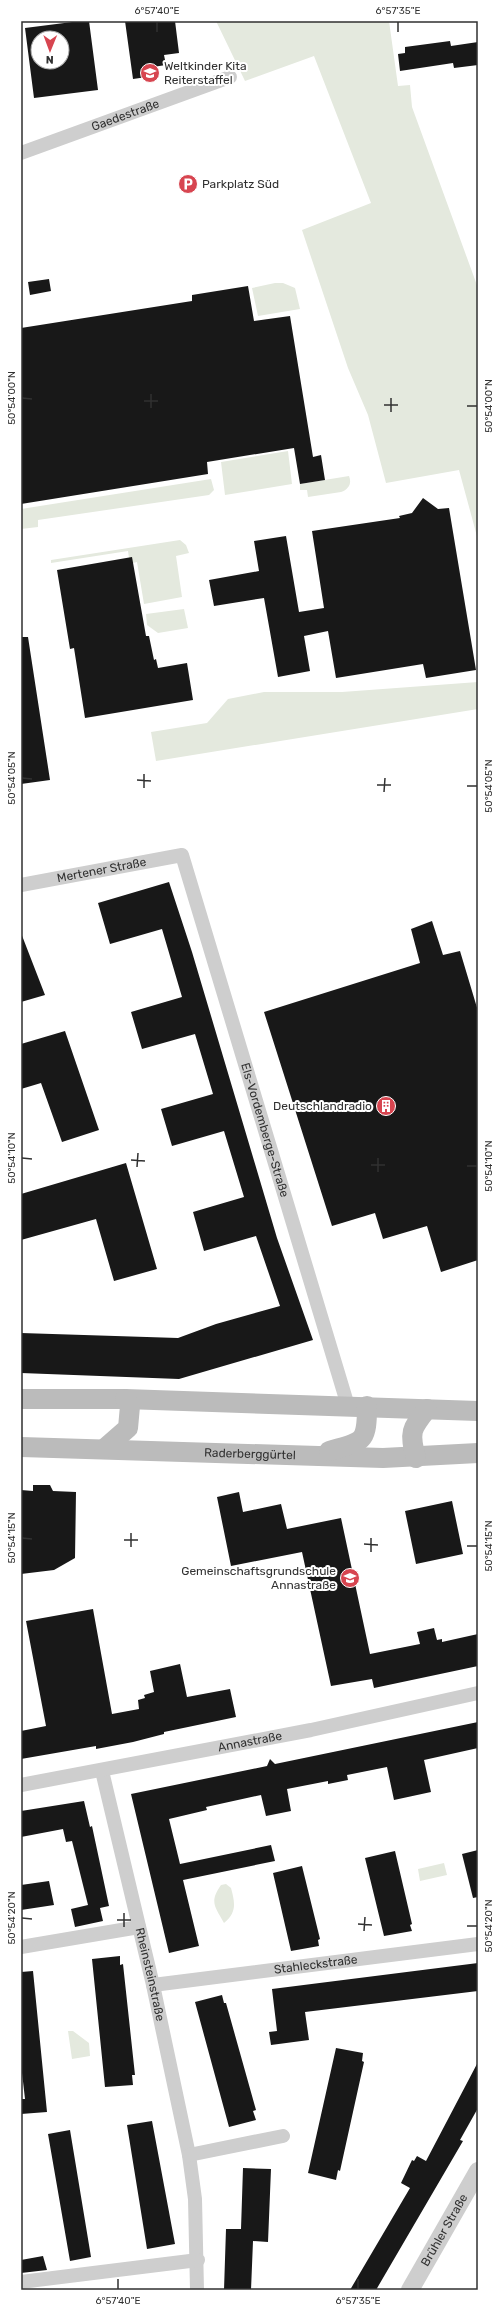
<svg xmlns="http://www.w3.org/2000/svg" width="499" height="2311" viewBox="0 0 499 2311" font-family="Rubik,sans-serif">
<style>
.green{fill:#e4e9de}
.building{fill:#181818;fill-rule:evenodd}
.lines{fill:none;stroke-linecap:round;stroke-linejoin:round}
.minor{stroke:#cecece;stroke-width:14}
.tertiary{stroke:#cecece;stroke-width:18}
.secondary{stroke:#bbb;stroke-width:20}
.ticks{fill:none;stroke:#313131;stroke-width:1.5}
.labels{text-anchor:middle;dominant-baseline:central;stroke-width:4;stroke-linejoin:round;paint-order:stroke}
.poi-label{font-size:12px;fill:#313131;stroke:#fff;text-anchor:start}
.street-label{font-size:12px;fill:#313131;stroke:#fff}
.neatline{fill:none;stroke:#313131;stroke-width:1.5}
.ticks-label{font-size:10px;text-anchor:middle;fill:#313131}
</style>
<rect width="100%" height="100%" fill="#fff"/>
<path class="green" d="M216 21H389L398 86 410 85 412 107 478 288V540L459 470 386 483 368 415 348 368 302 230 371 203 314 56 245 81Z
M275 283H283L295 288 300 309 258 316 252 288Z
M288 451 292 484 225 495 221 462Z
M349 476C352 483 349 489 341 492L308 497 307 490H300V484Z
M211 479 214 490 209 495 38 520V527L21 529V509Z
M180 540 186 545 189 553 176 556 182 597 144 604 137 562 133 563 129 558 128 551 51 563V560Z
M184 609 188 628 158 633 147 625 146 614Z
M478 682V709L156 761 151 732 207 723 228 699 264 692H342Z
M444 1863 447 1875 420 1881 418 1869Z
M226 1884 231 1888C235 1903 237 1912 224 1923 215 1907 209 1902 221 1885Z
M68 2031H73L89 2043 90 2056 72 2059Z"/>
<path class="building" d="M80 21H89L98 90 34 98 25 28ZM38 38H62V62H38Z
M125 21H175L179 53 164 55 166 65 146 68 147 77 133 79Z
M450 41 451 46 478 42V65L454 68 453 63 400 71 398 54 405 53V47Z
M49 279 51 291 30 295 28 282Z
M248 286 254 321 290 316 313 457 321 455 325 480 300 484 294 448 207 462 208 474 21 504V328L192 301V295Z
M423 498 438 509 449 508 476 670 426 678 423 664 336 678 328 631 304 636 310 671 278 677 264 598 214 606 209 580 259 571 254 541 286 536 299 612 324 608 312 531 400 518 399 516 412 513Z
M132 557 146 636H149L154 660 156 659 158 668 187 663 193 700 85 718 74 648 70 649 57 570Z
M21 637H28L50 780 21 784Z
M169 882 192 952 277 1238 313 1340 179 1379 21 1373V1333L178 1338 216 1324 280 1306 256 1236 204 1251 193 1212 244 1197 224 1131 172 1146 161 1109 213 1094 195 1034 142 1049 131 1012 182 997 162 929 110 944 98 903Z
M432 921 443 955 460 951 478 1011V1260L441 1272 427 1226 383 1239 375 1213 332 1226 264 1012 420 963 411 929Z
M21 933 45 995 21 1002Z
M65 1031 99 1130 62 1142 41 1083 21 1089V1044Z
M126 1163 157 1269 114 1281 96 1219 21 1240V1194Z
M33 1485H50L53 1491 76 1492 75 1558 54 1570 21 1574V1490L33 1491Z
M239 1492 243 1512 281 1504 287 1529 341 1518 370 1654 420 1644 417 1632 434 1628 437 1640 442 1639V1642L478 1634V1666L374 1688 372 1679 331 1686 302 1552 231 1566 217 1497Z
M452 1501 463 1554 416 1564 405 1511Z
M93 1609 112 1714 139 1709 138 1700 145 1698 144 1695 154 1692 150 1671 180 1664 187 1697 230 1689 236 1717 164 1732V1734L133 1742 96 1749V1746L21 1759V1731L46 1726 26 1621Z
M478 1722V1748L424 1760 431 1792 394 1800 387 1767 347 1775 348 1780 328 1784V1781L287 1789 291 1811 266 1816 261 1795 206 1807 207 1810 169 1819 180 1864 271 1845 275 1861 183 1880 199 1946 169 1953 131 1794 267 1766 270 1759 275 1764Z
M84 1801 90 1827 92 1826 109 1906 100 1908 103 1921 75 1927 71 1909 88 1905 72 1841 66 1842 63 1829 21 1837V1811Z
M478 1850V1897L473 1898 462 1854Z
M395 1851 412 1924 410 1925 412 1931 384 1936 365 1858Z
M302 1866 320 1939 318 1940 319 1946 291 1951 273 1873Z
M49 1881 54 1905 21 1910V1885Z
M120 1956V1965L123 1964 135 2075H132L133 2085 105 2087 92 1959Z
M478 1963V1991L305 2012 309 2040 271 2045 269 2032 277 2031 272 1989Z
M33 1971 47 2112 21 2114V2099H25L21 2064V1972Z
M222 1995 224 2003H226L256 2110 253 2111 256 2120 229 2127 195 2002Z
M336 2048 363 2053 362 2061 364 2062 340 2171 338 2170 336 2180 308 2173Z
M478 2062V2108L460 2140 463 2141 376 2290H350L410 2188 401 2183 412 2160 414 2161 417 2156 426 2161Z
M152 2121 175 2244 147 2249 127 2125Z
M70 2130 91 2257 70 2261 48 2134Z
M243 2168 271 2169 268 2242 253 2241 251 2290H224L226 2229H241Z
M43 2256 47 2270 21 2273V2260Z"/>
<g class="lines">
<g class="minor">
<path id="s1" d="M21 153 230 77"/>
<path id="s2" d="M21 885 182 855 348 1406"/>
<path id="s3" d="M102 1771 153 1985 189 2155 195 2199 197 2290"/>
<path id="s4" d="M21 1785 311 1730 478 1693"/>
<path d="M21 1947 139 1927"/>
<path id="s5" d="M153 1985 478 1944"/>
<path d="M189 2155 283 2136"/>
<path d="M21 2282 198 2260"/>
</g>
<path class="tertiary" id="s6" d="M410 2290 478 2171"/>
<g class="secondary">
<path d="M21 1399H125L478 1411"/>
<path id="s7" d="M21 1447 383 1458 478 1453"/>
<path d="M104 1449 128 1428 130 1406 125 1399"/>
<path d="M329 1451C363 1441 367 1444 367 1406"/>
<path d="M416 1458C409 1432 411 1429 427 1409"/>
</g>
</g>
<path class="ticks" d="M157 32V22M398 32V22M22 398 32 399M144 401H158M384 405H398M467 406H477M151 408V394M391 412V398M22 778 32 779M137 780 151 781M377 785H391M467 786H477M144 788V774M384 792 385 778M22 1158 32 1159M131 1160 145 1161M371 1165H385M467 1166H477M137 1167 138 1153M378 1172V1158M22 1538 32 1539M124 1540H138M364 1544 378 1545M467 1546H477M131 1547V1533M371 1552V1538M22 1918 32 1919M117 1920H131M358 1924 372 1925M467 1926H477M124 1927V1913M364 1931 365 1917M118 2289V2279M358 2289V2279"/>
<defs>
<g id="school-disc" transform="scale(1)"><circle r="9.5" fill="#d74550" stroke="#fff"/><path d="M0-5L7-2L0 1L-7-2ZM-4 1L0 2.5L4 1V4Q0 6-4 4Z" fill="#fff"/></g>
<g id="parking-disc" transform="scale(1)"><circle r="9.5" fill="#d74550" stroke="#fff"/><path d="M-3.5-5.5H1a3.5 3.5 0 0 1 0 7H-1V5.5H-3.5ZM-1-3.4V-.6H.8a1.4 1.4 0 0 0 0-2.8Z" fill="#fff"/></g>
<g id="building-disc" transform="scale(1)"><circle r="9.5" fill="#d74550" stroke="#fff"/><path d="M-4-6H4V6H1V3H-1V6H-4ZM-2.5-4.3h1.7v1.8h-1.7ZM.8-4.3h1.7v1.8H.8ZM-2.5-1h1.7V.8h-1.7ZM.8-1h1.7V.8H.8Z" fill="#fff"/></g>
</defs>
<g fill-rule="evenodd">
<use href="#school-disc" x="150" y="73"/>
<use href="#parking-disc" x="188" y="184"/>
<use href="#building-disc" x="386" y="1106"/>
<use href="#school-disc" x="350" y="1578"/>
</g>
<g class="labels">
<g class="poi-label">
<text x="164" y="66">Weltkinder Kita<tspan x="164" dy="14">Reiterstaffel</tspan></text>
<text x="202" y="184">Parkplatz Süd</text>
<text x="372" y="1106" text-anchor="end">Deutschlandradio</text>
<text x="336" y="1571" text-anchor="end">Gemeinschaftsgrundschule<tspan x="336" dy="14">Annastraße</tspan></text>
</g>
<g class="street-label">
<text stroke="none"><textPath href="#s1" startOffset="111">Gaedestraße</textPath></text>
<text stroke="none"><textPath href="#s2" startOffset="82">Mertener Straße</textPath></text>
<text stroke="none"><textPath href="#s2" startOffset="451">Els-Vordemberge-Straße</textPath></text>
<text stroke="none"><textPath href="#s7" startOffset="229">Raderberggürtel</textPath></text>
<text stroke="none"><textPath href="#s4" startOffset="233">Annastraße</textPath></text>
<text stroke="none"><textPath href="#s5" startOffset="164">Stahleckstraße</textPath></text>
<text stroke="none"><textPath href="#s3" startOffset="209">Rheinsteinstraße</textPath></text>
<text stroke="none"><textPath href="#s6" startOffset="69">Brühler Straße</textPath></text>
</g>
</g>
<rect width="499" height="2311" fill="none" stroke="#ffffff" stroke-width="44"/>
<g transform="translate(50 50) rotate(181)"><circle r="19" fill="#ffffff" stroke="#adadad"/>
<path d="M0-3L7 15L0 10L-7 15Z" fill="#d74550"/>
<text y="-6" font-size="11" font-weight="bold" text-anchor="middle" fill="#313131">N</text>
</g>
<rect x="22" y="22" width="455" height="2267" class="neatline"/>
<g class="ticks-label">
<text x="157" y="14">6°57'40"E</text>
<text x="398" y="14">6°57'35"E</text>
<text transform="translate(11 398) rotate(-90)" y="4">50°54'00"N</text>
<text transform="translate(488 406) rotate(-90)" y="4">50°54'00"N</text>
<text transform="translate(11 778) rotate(-90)" y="4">50°54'05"N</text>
<text transform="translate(488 786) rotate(-90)" y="4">50°54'05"N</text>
<text transform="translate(11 1158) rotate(-90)" y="4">50°54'10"N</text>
<text transform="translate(488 1166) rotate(-90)" y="4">50°54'10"N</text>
<text transform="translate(11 1538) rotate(-90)" y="4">50°54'15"N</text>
<text transform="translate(488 1546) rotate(-90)" y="4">50°54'15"N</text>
<text transform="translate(11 1918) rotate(-90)" y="4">50°54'20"N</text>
<text transform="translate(488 1926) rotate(-90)" y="4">50°54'20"N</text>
<text x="118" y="2304">6°57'40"E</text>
<text x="358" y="2304">6°57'35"E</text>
</g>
</svg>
